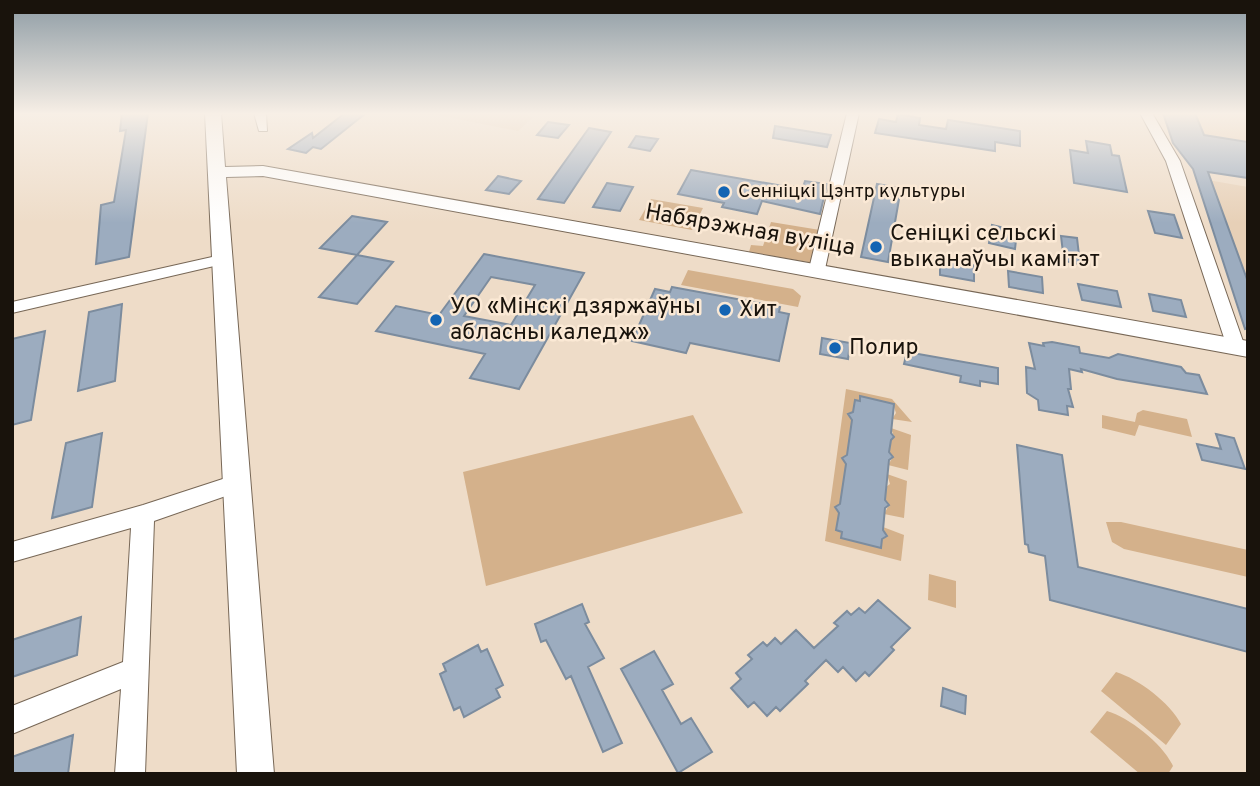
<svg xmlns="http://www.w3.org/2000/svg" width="1260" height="786" viewBox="0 0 1260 786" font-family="Overpass,sans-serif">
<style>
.built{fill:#e7d0b7}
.green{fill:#d4b18b}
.building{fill:#9cacbf;stroke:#7c8c9e;stroke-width:2;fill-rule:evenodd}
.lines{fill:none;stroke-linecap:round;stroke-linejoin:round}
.minor-casing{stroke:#776756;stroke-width:2}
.tertiary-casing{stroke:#776756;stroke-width:2}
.minor{fill:#fff;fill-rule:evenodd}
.tertiary{fill:#fff;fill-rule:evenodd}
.poi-dot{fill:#1364b3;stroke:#fbe9d5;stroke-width:2.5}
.labels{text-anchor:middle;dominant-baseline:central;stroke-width:5;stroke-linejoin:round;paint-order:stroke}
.far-poi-label{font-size:19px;fill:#19130c;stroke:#fbe9d5;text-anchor:start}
.street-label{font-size:23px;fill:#19130c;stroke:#fbe9d5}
.poi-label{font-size:23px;fill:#19130c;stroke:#fbe9d5;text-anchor:start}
</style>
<rect width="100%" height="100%" fill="#eedcc8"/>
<path class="built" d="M427 113H514L533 117 518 131Z
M1172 113H1248V154L1182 145Z
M1196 178 1248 187V331H1246Z"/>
<path class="green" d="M651 199 703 208 692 230 639 220Z
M771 222 820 230 814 263 749 252 751 245 763 246Z
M688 270 793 289 801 296 798 307 681 285Z
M846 389 892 399 912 422 892 419 896 413 893 404 861 397 860 401 855 400 853 412 848 414 852 420 847 455 842 458 846 464 847 492 842 491 840 504 835 507 839 513 836 530 842 532V538L880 548 882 539 886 536 883 527 904 535 901 561 825 541Z
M1143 410 1187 419 1192 437 1139 425 1135 436 1102 428V415L1135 422 1137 413Z
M693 415 743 513 486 586 463 472Z
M891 428 911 435 908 470 888 465 893 457 889 452 891 440 894 437Z
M887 474 907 481 904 518 884 514 889 505 885 500 886 487 890 484Z
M1106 522H1121L1248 550V577L1124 549 1112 542Z
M929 574 956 581V608L928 600Z
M1116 672C1139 679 1170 703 1181 724L1166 745 1101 691Z
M1107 711C1130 718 1163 744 1173 766L1168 774H1140L1090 732Z"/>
<path class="building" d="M122 113H148L129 257 96 264 101 205 114 202 126 130 120 131Z
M345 113H366L321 149 313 147 306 153 288 149 312 133 313 138Z
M1163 113H1195L1204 135 1248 142V178L1208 172 1248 282V328L1245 329 1193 169 1173 143Z
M898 114 920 118 919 125 946 129 948 120 1020 131V146L995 142V151L875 133 879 119 896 122Z
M548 122 569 125 558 138 537 135Z
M775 126 831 135 827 147 773 138Z
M589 128 611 132 564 203 538 199Z
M636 136 658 139 650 151 629 147Z
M1086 141 1110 145 1112 155 1119 156 1127 192 1074 183 1070 150 1088 153Z
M691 170 783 186 803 187 805 181 827 184 820 214 762 201 757 214 722 207 724 203 678 194Z
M498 176 521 181 509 194 486 190Z
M607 183 633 187 620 211 593 207Z
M877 184 901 188 888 262 861 257Z
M1148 211 1174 215 1182 238 1155 233Z
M352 216 387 222 357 255 320 248Z
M992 225 1017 231 1015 249 989 243Z
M1061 236 1077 238 1080 264 1064 261Z
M484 254 584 273 519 389 470 378 485 354 376 331 396 306 439 315ZM491 277 535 285 511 325 464 316Z
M357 255 393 262 357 304 319 297Z
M940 259 974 265V281L940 275Z
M1008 271 1042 277 1043 293 1009 287Z
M1078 284 1117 291 1121 307 1082 300Z
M672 287 780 307 779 312 789 314 779 361 690 343 686 353 632 341 655 289 670 292Z
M1149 294 1181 300 1186 317 1153 311Z
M122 304 115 381 78 391 89 312Z
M45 331 31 420 12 425V339Z
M822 338 850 343 848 359 820 354Z
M1052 342 1079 347 1080 353 1109 358 1118 354 1181 367 1186 373 1199 375 1207 394 1117 379 1081 369 1082 372 1069 369 1071 389H1068L1073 407 1067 406 1068 415 1039 410 1038 400 1027 393 1026 367 1035 369 1029 343 1044 346 1043 343Z
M907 352 998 368V384L980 381V386L960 382 961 376 904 364Z
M860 396 894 404 891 433 894 437 891 440 889 452 893 457 889 460 885 500 889 505 885 508 883 530 887 536 882 539 881 548 841 538 842 532 836 530 839 513 835 507 840 504 846 464 842 458 847 455 852 420 848 414 853 412 855 400 860 401Z
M102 433 92 507 52 518 66 443Z
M1216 434 1234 438 1245 469 1202 460 1197 444 1221 449Z
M1017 445 1062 455 1078 567 1248 609V652L1050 600 1045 556 1029 552 1028 545 1025 544Z
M878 600 910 628 891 647 894 650 869 676 865 672 856 681 843 667 838 672 826 660 805 681 808 684 780 711 776 707 767 716 754 702 748 707 731 688 741 679 736 673 752 659 748 655 763 642 767 646 775 638 781 644 796 630 814 648 838 626 834 623 847 611 851 615 859 608 865 613Z
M582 604 589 622 585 624 604 658 588 667 622 743 603 752 571 676 566 679 546 640 541 642 535 624Z
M81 617 77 655 12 677V640Z
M478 645 481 652 487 649 503 685 496 689 500 697 464 717 460 707 454 710 440 674 446 671 443 664Z
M654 651 673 684 662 690 681 724 691 718 712 752 678 773 621 669Z
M943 688 966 696 965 714 941 706Z
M73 735 68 774H12V757Z"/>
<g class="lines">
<g class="minor-casing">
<path id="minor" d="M254 113H266L267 131H259Z
M847 113H859L825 269 817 274 809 269Z
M1140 113H1152L1180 161 1245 347 1242 351 1236 353 1227 347 1166 161Z
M221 255 229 260 227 263 12 313V302Z
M235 475 243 478 246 484 243 490 154 521 145 774H115L121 689 12 734V706L123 662 131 528 12 562V542L143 505Z"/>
</g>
<g class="tertiary-casing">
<path id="tertiary" d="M205 113H221L225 167 263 166 1248 341V357L263 176 226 177 274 774H237Z"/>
</g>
<use href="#minor" class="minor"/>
<use href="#tertiary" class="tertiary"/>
</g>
<linearGradient id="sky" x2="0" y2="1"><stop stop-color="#8d9ba4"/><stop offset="0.51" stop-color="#f7efe6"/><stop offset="1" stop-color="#f7efe6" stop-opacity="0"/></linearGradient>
<rect width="1260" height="223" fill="url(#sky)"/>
<g class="poi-dot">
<circle cx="724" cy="192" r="7"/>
<circle cx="876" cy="247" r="7"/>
<circle cx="725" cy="310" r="7"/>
<circle cx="436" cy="320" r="7"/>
<circle cx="835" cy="348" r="7"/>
</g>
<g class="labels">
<g class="far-poi-label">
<text x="738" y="192">Сенніцкі Цэнтр культуры</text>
</g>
<g class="street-label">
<text transform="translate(750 231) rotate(10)">Набярэжная вуліца</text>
</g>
<g class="poi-label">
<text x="890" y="234">Сеніцкі сельскі<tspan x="890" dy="26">выканаўчы камітэт</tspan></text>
<text x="450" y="307">УО «Мінскі дзяржаўны<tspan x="450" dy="26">абласны каледж»</tspan></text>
<text x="739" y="310">Хит</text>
<text x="849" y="348">Полир</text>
</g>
</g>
<rect width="1260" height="786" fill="none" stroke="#19130c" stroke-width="28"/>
</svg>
